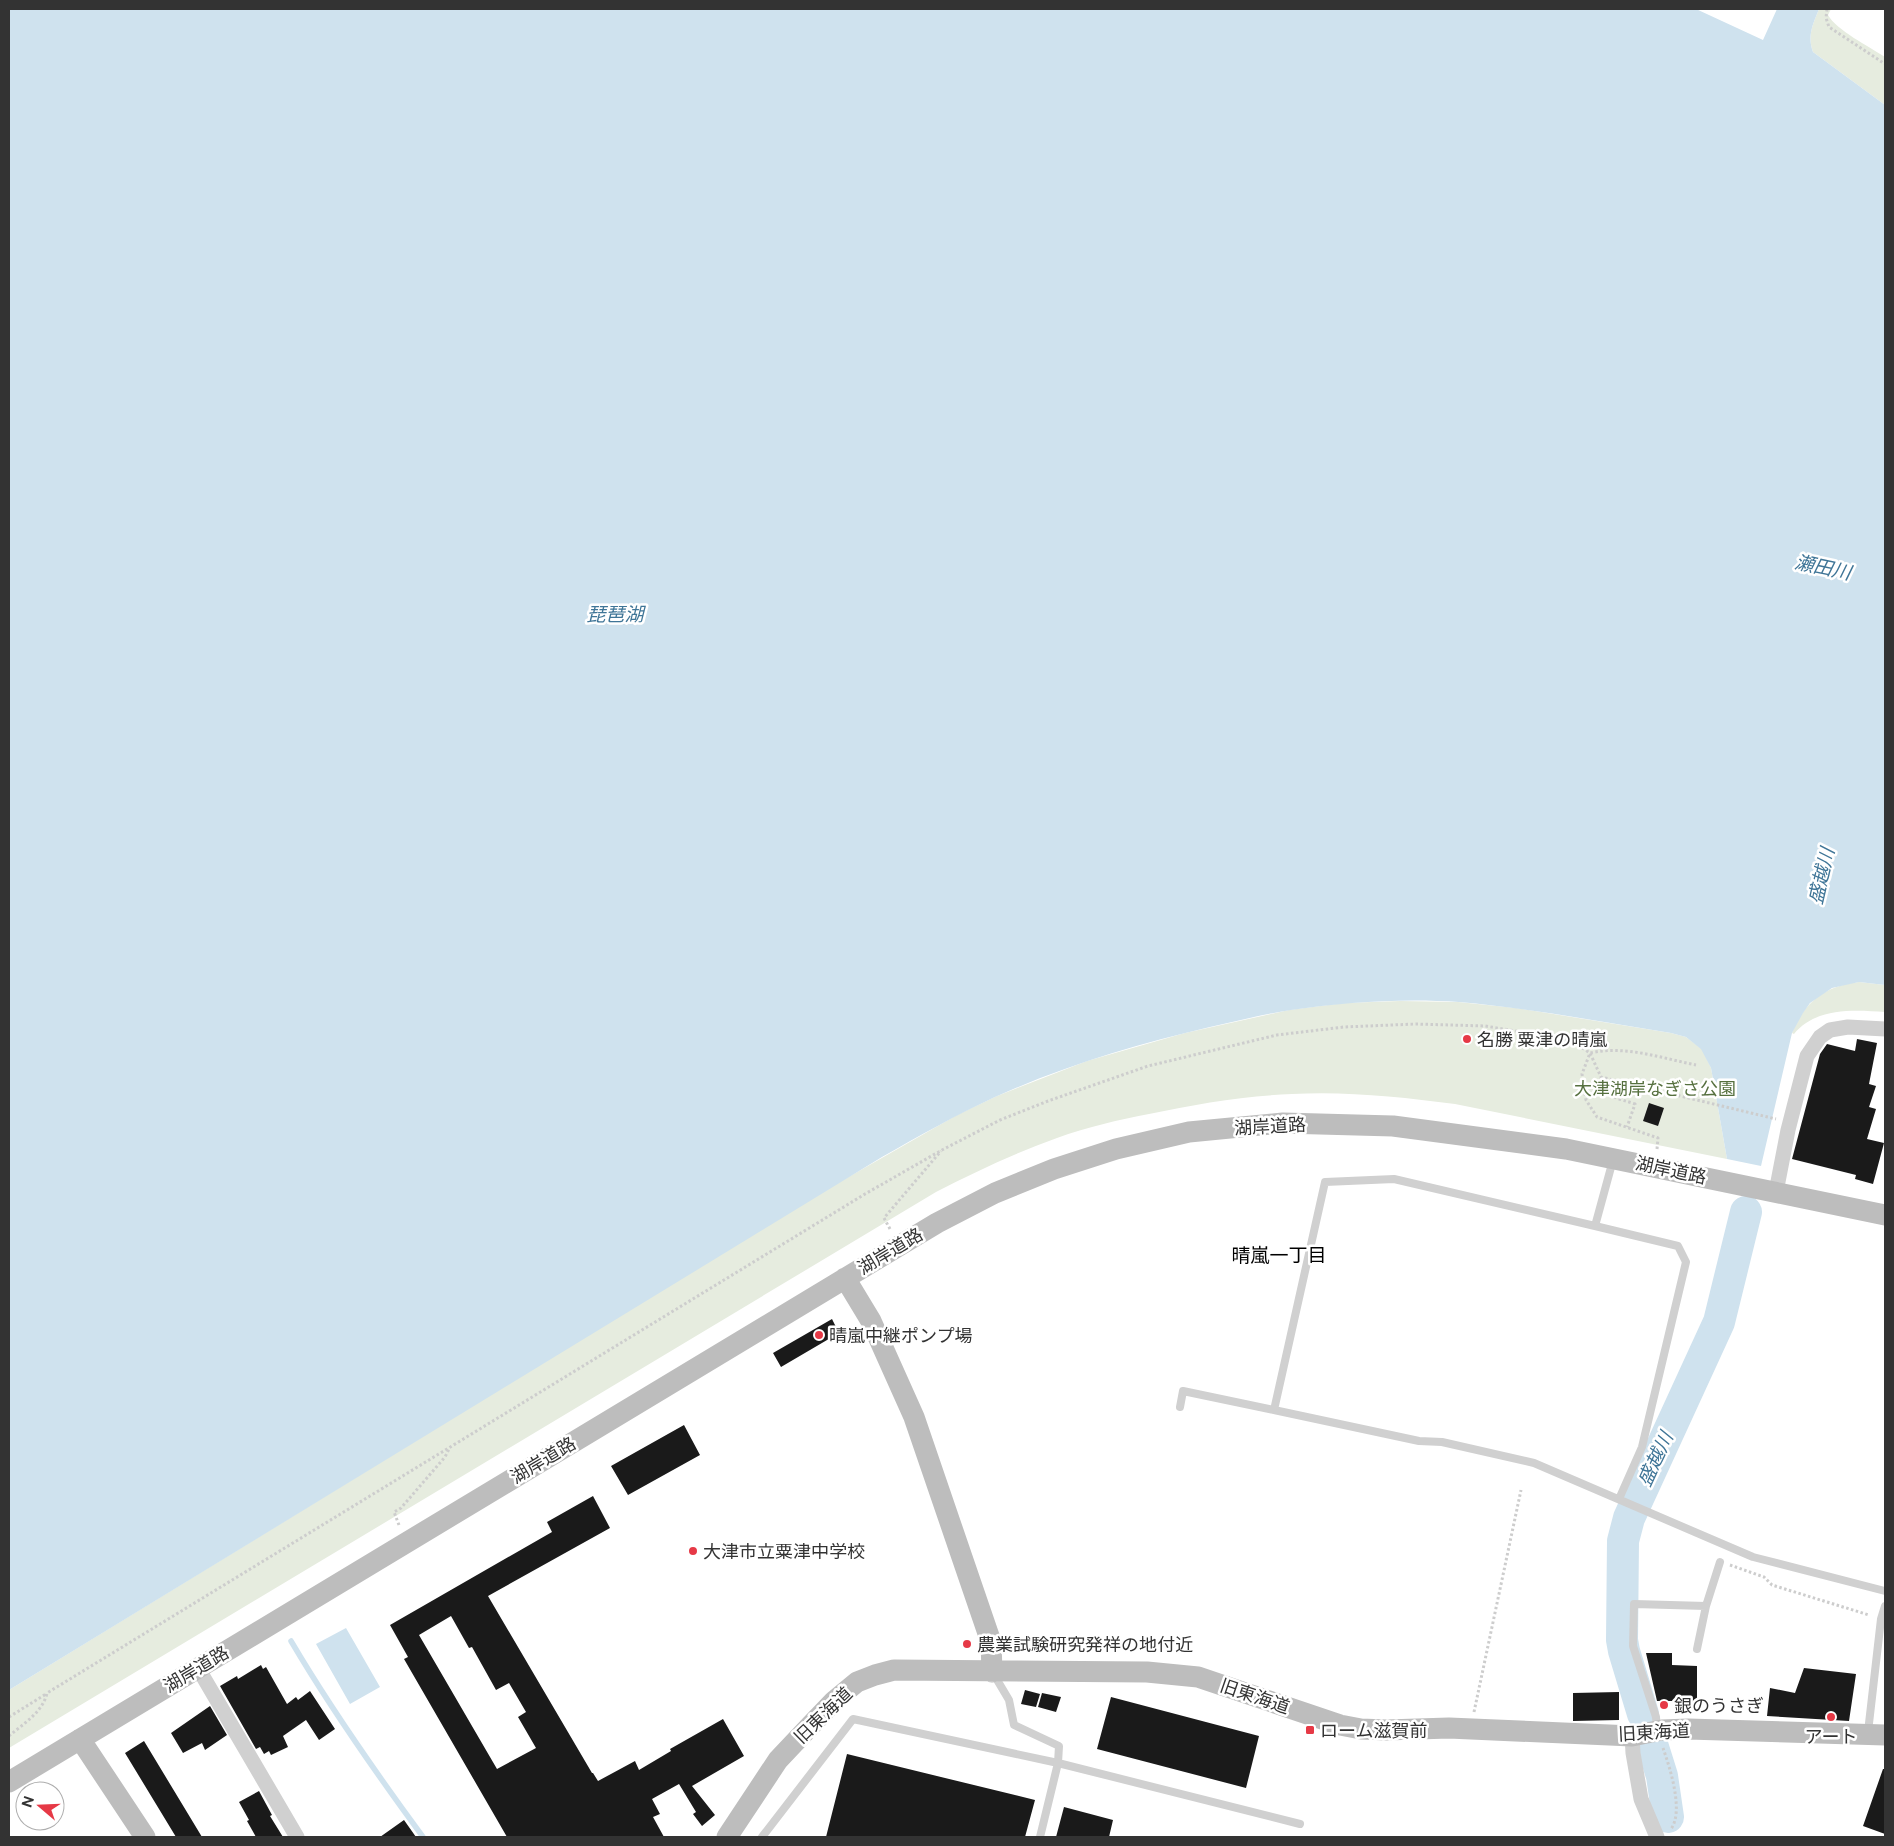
<svg xmlns="http://www.w3.org/2000/svg" width="1894" height="1846" viewBox="0 0 1894 1846" font-family="'Public Sans','Noto Sans JP',sans-serif">
<style>
.green{fill:#e6ecdf}
.water{fill:#cfe2ee}
.lines{fill:none;stroke-linecap:round;stroke-linejoin:round}
.stream{stroke:#cfe2ee;stroke-width:5.5}
.river{stroke:#cfe2ee;stroke-width:32}
.building{fill:#1a1a1a;fill-rule:evenodd}
.path{stroke:#cdcdcd;stroke-width:3;stroke-dasharray:2.5 2.5;stroke-linecap:butt}
.lane{stroke:#d0d0d0;stroke-width:8}
.street{stroke:#d0d0d0;stroke-width:15}
.secondary{stroke:#bdbdbd;stroke-width:21}
.poi-dot{fill:#e63946;stroke:#fff;stroke-width:2}
.labels{text-anchor:middle;dominant-baseline:central;stroke-width:5;stroke-linejoin:round;paint-order:stroke}
.poi-label{font-size:18px;fill:#333;stroke:#fff;text-anchor:start}
.park-label{font-size:18px;fill:#56703f;stroke:#fff}
.street-label{font-size:18px;fill:#333;stroke:#fff}
.water-label{font-size:19px;font-style:italic;fill:#3f7597;stroke:#fff}
.neighbourhood-label{font-size:19px;fill:#000;stroke:#fff}
</style>
<rect width="100%" height="100%" fill="#fff"/>
<path class="green" d="M1819 9H1831L1828 15C1836 30 1870 47 1885 57V105L1813 52C1807 36 1813 24 1819 9Z
M1859 982 1885 985V1012C1854 1010 1816 1007 1794 1034L1792 1033C1805 1001 1825 986 1859 982Z
M1400 1001 1458 1002 1516 1008 1671 1033 1686 1037 1702 1049 1711 1068 1727 1159 1455 1104C1401 1097 1346 1091 1292 1094 1243 1096 1196 1104 1149 1114 1118 1120 1087 1127 1057 1138 1015 1153 975 1172 936 1192L9 1748V1690L817 1195 957 1115 997 1096 1087 1061 1185 1033 1289 1010 1344 1003Z
M1645 1760 1661 1816 1673 1819 1670 1826 1664 1824 1660 1817Z"/>
<path class="water" d="M9 9H1696L1763 40 1777 9H1819C1813 24 1807 36 1813 52L1885 105V985L1859 982 1832 988 1810 1003 1803 1013 1792 1033 1761 1166 1727 1159 1711 1068 1701 1049 1686 1037 1671 1033C1601 1022 1530 1008 1459 1002 1404 998 1346 1002 1291 1010 1264 1014 1237 1021 1210 1027 1137 1044 1064 1066 995 1097 956 1115 919 1136 882 1157L9 1690Z
M346 1628 380 1687 350 1704 316 1644Z"/>
<g class="lines">
<path class="stream" d="M291 1641C331 1709 376 1773 423 1837"/>
<path class="river" d="M1643 1714 1624 1651 1622 1640 1623 1541 1629 1518 1719 1322 1746 1212
M1652 1744 1662 1776 1668 1817"/>
</g>
<path class="building" d="M1857 1039 1877 1043 1869 1084 1876 1086 1869 1107 1876 1109 1867 1139 1884 1143 1873 1184 1855 1179 1856 1175 1792 1159 1820 1054 1827 1044 1855 1051Z
M1649 1103 1664 1108 1658 1126 1643 1121Z
M832 1319 839 1333 781 1367 773 1353Z
M684 1425 700 1455 628 1495 611 1466Z
M593 1496 610 1528 488 1596 592 1773H593L598 1781 635 1761 639 1770 671 1751 670 1749 723 1719 744 1756 692 1786 715 1815 702 1826 693 1814 696 1812 679 1784 652 1799 660 1814 653 1817 664 1837H507L404 1659 408 1657 390 1625 552 1532 547 1522ZM451 1616 469 1648 472 1647 496 1690 509 1683 526 1712 518 1717 536 1748 497 1769 419 1635Z
M1646 1653H1672V1665L1697 1666V1706H1676V1701H1657Z
M261 1665 263 1669 266 1667 287 1704 296 1697 298 1700 310 1691 335 1729 319 1740 306 1720 283 1736 288 1747 271 1755 269 1751 264 1754 260 1747 256 1749 220 1686 237 1676 238 1679Z
M1804 1668 1856 1674 1849 1721 1767 1716 1770 1688 1795 1693Z
M1025 1690 1040 1694 1036 1707 1021 1704Z
M1619 1692V1720L1573 1721V1693Z
M1042 1693 1061 1697 1056 1712 1038 1707Z
M1111 1697 1259 1736 1246 1788 1097 1749Z
M210 1706 227 1735 205 1750 202 1743 183 1753 171 1733Z
M144 1741 202 1837H176L125 1753Z
M847 1754 1035 1800 1025 1837H826Z
M1883 1769H1885V1834L1863 1826Z
M259 1791 272 1815 270 1816 283 1837H256L247 1821 249 1820 239 1802Z
M1064 1807 1113 1820 1109 1837H1056Z
M404 1820 416 1837H380Z"/>
<g class="lines">
<path class="path" d="M1827 9 1826 18 1829 27 1885 64
M1601 1077C1604 1098 1618 1098 1635 1104L1627 1127
M1657 1149 1658 1138 1597 1117 1586 1100 1582 1074 1590 1053C1625 1045 1661 1058 1696 1065
M890 1229 884 1218 941 1151
M399 1525 394 1512 401 1508 445 1457 449 1449
M1730 1565 1764 1577 1772 1585 1869 1615
M1474 1712 1521 1490
M9 1717 46 1694
M9 1736C23 1724 43 1712 47 1693L865 1194 942 1150 1000 1120 1048 1101 1148 1066 1277 1035 1344 1027 1416 1024 1485 1026 1570 1040 1590 1053 1601 1077 1776 1119
M1663 1748C1670 1768 1684 1811 1671 1829"/>
<path class="lane" d="M1613 1160 1595 1226 1394 1179 1325 1182 1274 1410 1419 1441 1442 1442 1534 1463 1753 1557 1885 1591
M1595 1226 1678 1246 1686 1262 1642 1447 1619 1499
M1180 1407 1183 1391 1274 1410
M1697 1649 1706 1606
M993 1673 1009 1700 1014 1725 1059 1746 1058 1763 1040 1837
M1657 1729 1656 1717 1633 1646 1634 1604 1706 1606 1720 1562
M1868 1732 1881 1619 1885 1606
M762 1837 853 1719 1058 1763 1300 1824"/>
<path class="street" d="M1776 1192 1788 1130 1807 1056 1820 1037 1830 1030 1848 1027 1885 1029
M198 1668 297 1837
M1632 1736 1633 1753 1641 1799 1657 1837"/>
<path class="secondary" d="M845 1278 871 1321 914 1417 991 1642 992 1672
M80 1739 145 1837
M9 1782 937 1223 995 1193 1054 1169 1116 1149 1189 1132 1283 1123 1393 1126 1566 1149 1885 1215
M727 1837 778 1760 811 1725 834 1701 857 1682 875 1675 894 1670 1147 1672 1198 1677 1340 1725 1361 1729 1386 1730 1449 1728 1632 1736 1662 1730 1688 1729 1885 1735"/>
</g>
<g class="poi-dot">
<circle cx="1467" cy="1039" r="5"/>
<circle cx="819" cy="1335" r="5"/>
<circle cx="693" cy="1551" r="5"/>
<circle cx="967" cy="1644" r="5"/>
<circle cx="1664" cy="1705" r="5"/>
<circle cx="1831" cy="1717" r="5"/>
<rect x="1305" y="1725" width="10" height="10" rx="2.5"/>
</g>
<g class="labels">
<g class="poi-label">
<text x="1477" y="1039">名勝 粟津の晴嵐</text>
<text x="829" y="1335">晴嵐中継ポンプ場</text>
<text x="703" y="1551">大津市立粟津中学校</text>
<text x="977" y="1644">農業試験研究発祥の地付近</text>
<text x="1674" y="1705">銀のうさぎ</text>
<text x="1320" y="1730">ローム滋賀前</text>
<text x="1831" y="1736" text-anchor="middle">アート</text>
</g>
<g class="park-label">
<text x="1655" y="1088">大津湖岸なぎさ公園</text>
</g>
<g class="street-label">
<text transform="translate(1270 1126) rotate(-3)">湖岸道路</text>
<text transform="translate(1671 1170) rotate(12)">湖岸道路</text>
<text transform="translate(890 1251) rotate(-31)">湖岸道路</text>
<text transform="translate(543 1460) rotate(-31)">湖岸道路</text>
<text transform="translate(196 1669) rotate(-31)">湖岸道路</text>
<text transform="translate(1255 1696) rotate(19)">旧東海道</text>
<text transform="translate(823 1715) rotate(-44)">旧東海道</text>
<text transform="translate(1654 1732) rotate(-3)">旧東海道</text>
</g>
<g class="water-label">
<text transform="translate(1823 567) rotate(12)">瀬田川</text>
<text x="615" y="614">琵琶湖</text>
<text transform="translate(1821 876) rotate(-77)">盛越川</text>
<text transform="translate(1655 1459) rotate(-65)">盛越川</text>
</g>
<g class="neighbourhood-label">
<text x="1279" y="1255">晴嵐一丁目</text>
</g>
</g>
<rect width="1894" height="1846" fill="none" stroke="#333333" stroke-width="20"/>
<g transform="translate(40 1806) rotate(289)"><circle r="24" fill="#ffffff" stroke="#adadad"/>
<path d="M0-4L9 19L0 12L-9 19Z" fill="#e63946"/>
<text y="-8" font-size="14" font-weight="bold" text-anchor="middle" fill="#333333">N</text>
</g>
</svg>
